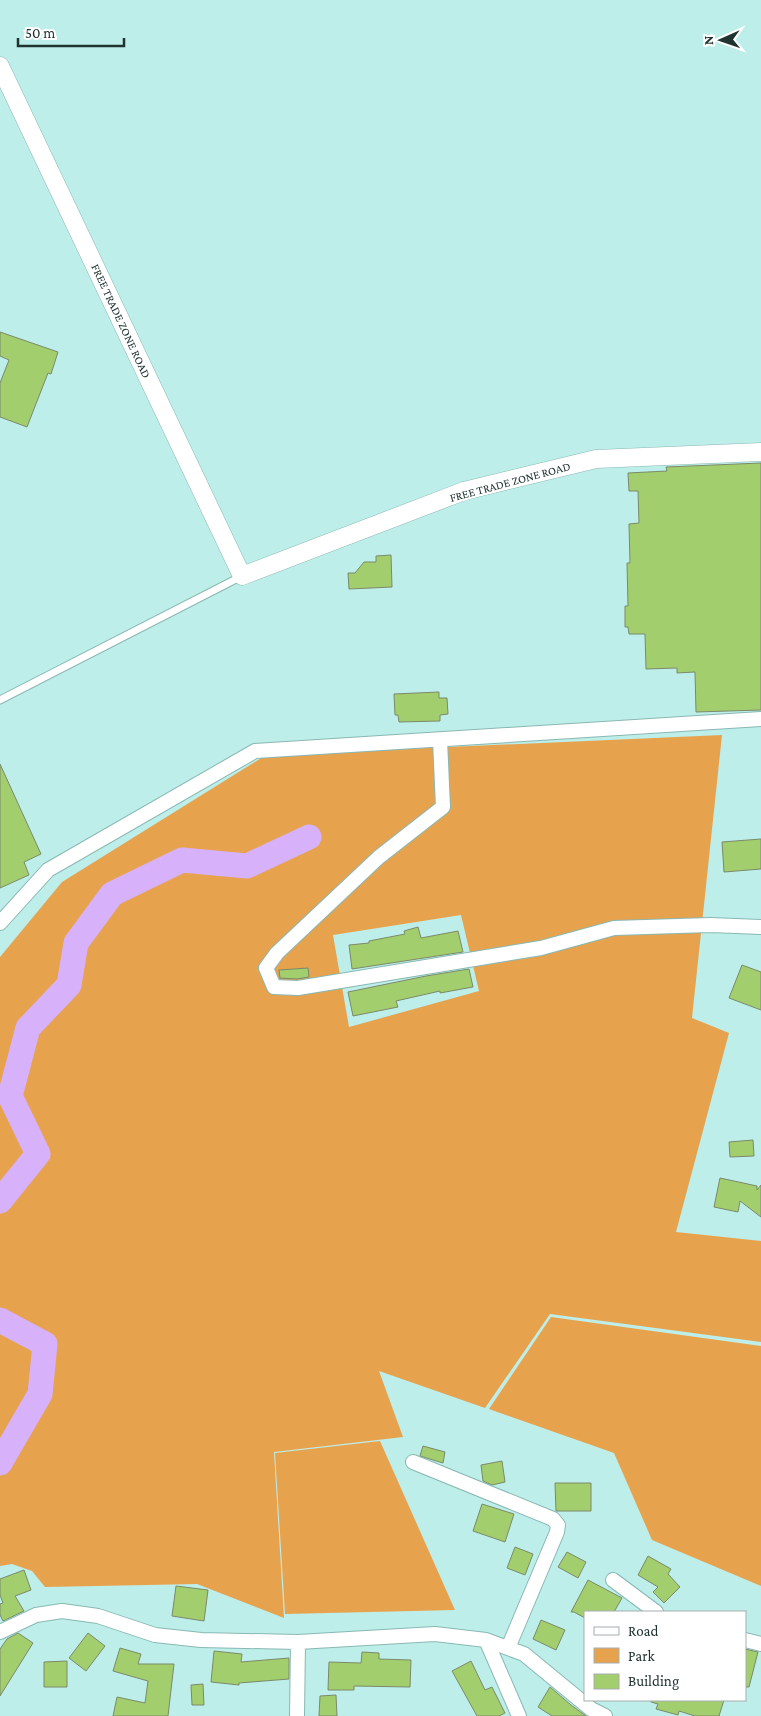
<svg xmlns="http://www.w3.org/2000/svg" width="761" height="1716" viewBox="0 0 761 1716" font-family="'Crimson Pro',serif">
<style>
.green{fill:#e7a24e;fill-rule:evenodd}
.lines{fill:none;stroke-linecap:round;stroke-linejoin:round}
.river{stroke:#d7b1f9;stroke-width:25}
.building{fill:#a3ce6e;stroke:#7a8a6a}
.service-casing{stroke:#89b8b3;stroke-width:9}
.minor-casing{stroke:#89b8b3;stroke-width:16}
.tertiary-casing{stroke:#89b8b3;stroke-width:19}
.service{stroke:#fff;stroke-width:7}
.minor{stroke:#fff;stroke-width:14}
.tertiary{stroke:#fff;stroke-width:18}
.labels{text-anchor:middle;dominant-baseline:central;stroke-width:4;stroke-linejoin:round;paint-order:stroke}
.street-label{font-size:12px;fill:#203331;stroke:#fff}
</style>
<rect width="100%" height="100%" fill="#beeee9"/>
<path class="green" d="M722 735 692 1018 729 1033 676 1232 761 1241V1342L550 1314 485 1408 379 1371 403 1437 274 1452 284 1618 197 1584 45 1587 32 1571 12 1564 0 1566V957L62 882 266 755ZM461 915 479 991 349 1027 333 935Z
M551 1317 761 1346V1586L652 1540 614 1453 489 1409Z
M380 1441 455 1610 285 1614 275 1453Z"/>
<g class="lines">
<path class="river" d="M0 1201 38 1154 10 1096 28 1028 69 985 76 943 112 894 182 860 247 866 309 837
M0 1320 45 1344 40 1394 0 1463"/>
</g>
<path class="building" d="M0 332 58 352 51 374 48 373 27 427 0 417V383L9 360 0 356Z
M761 463V710L696 712 695 672 677 673V668L646 669 645 634H629L628 627H625V606H628L627 563H630L629 524 639 523 638 491H629L628 473 667 471 666 467Z
M391 555 392 587 349 589 348 573H355L364 562H376V556Z
M439 692V698H447L448 714 440 715V721L399 722 398 715H395L394 694Z
M0 764 41 854 24 862 29 875 0 888Z
M761 839V869L724 872 722 842Z
M418 927 421 938 458 931 463 952 352 969 349 945 369 943V941L405 934 404 931Z
M742 965 761 972V1010L729 998Z
M308 968 309 977 297 979 280 978 279 970Z
M469 969 473 987 440 993V991L396 1001 398 1007 353 1016 348 992 426 976Z
M753 1140 754 1156 730 1157 729 1142Z
M720 1178 757 1186V1190L761 1185V1217L740 1201 738 1212 714 1207Z
M423 1446 445 1452 443 1463 420 1456Z
M502 1461 505 1482 492 1485 483 1481 481 1465Z
M555 1483H591V1511H556Z
M482 1504 514 1514 505 1542 473 1531Z
M515 1547 533 1554 525 1575 507 1568Z
M567 1552 586 1562 578 1578 558 1567Z
M648 1556 671 1569 668 1574 680 1587 664 1603 653 1592 658 1587 638 1575Z
M24 1570 31 1590 15 1596 24 1611 3 1621 0 1615V1604L3 1603 0 1595V1579Z
M588 1580 622 1598 614 1612H585V1618L574 1612H571Z
M176 1586 208 1590 204 1621 172 1616Z
M541 1620 565 1630 556 1650 533 1639Z
M18 1633 33 1643 0 1696V1649L7 1639Z
M88 1633 105 1646 86 1671 69 1658Z
M120 1648 141 1654 138 1664H174L168 1716H113L117 1697 145 1703 148 1681 113 1671Z
M745 1649 758 1652 749 1687H745Z
M214 1651 242 1654 241 1662 289 1658V1679L239 1683V1685L211 1682Z
M362 1652 379 1653V1659L411 1660 410 1687 354 1686V1690H328L329 1662 361 1663Z
M67 1661V1687H44V1662Z
M471 1661 485 1690 492 1687 505 1713 499 1716H477L452 1671Z
M203 1684 204 1705H192L191 1685Z
M550 1687 571 1705 586 1716H552L538 1707Z
M336 1695 337 1716H319L320 1696Z
M651 1700H724L719 1716H695L679 1711 678 1715 656 1709 658 1704 651 1702Z"/>
<g class="lines">
<g class="service-casing">
<path id="service" d="M0 700 242 576"/>
</g>
<g class="minor-casing">
<path id="minor" d="M440 740 443 807 379 857 277 953 266 968 274 987 298 988 541 948 614 928 710 925 761 927
M0 923 48 870 255 751 761 719
M413 1462 553 1519 558 1525 557 1532 508 1648
M613 1580 656 1612
M0 1632 36 1615 62 1611 98 1616 155 1635 201 1640 298 1642
M486 1640 519 1716
M745 1640 761 1644
M297 1716 298 1642 435 1634 486 1640 524 1654 591 1709 605 1716"/>
</g>
<g class="tertiary-casing">
<path id="tertiary" d="M0 66 242 576 464 491 596 459 761 452"/>
</g>
<use href="#service" class="service"/>
<use href="#minor" class="minor"/>
<use href="#tertiary" class="tertiary"/>
</g>
<g class="labels">
<g class="street-label">
<text transform="translate(121 321) rotate(65)">FREE TRADE ZONE ROAD</text>
<text transform="translate(510 482) rotate(-15)">FREE TRADE ZONE ROAD</text>
</g>
</g>
<rect x="584" y="1611" width="162" height="90" fill="#ffffff" stroke="#a6adad"/>
<rect x="594" y="1627" width="25" height="8" fill="#ffffff" stroke="#a6adad"/>
<text x="628" y="1636" font-size="15" fill="#203331">Road</text>
<rect x="594" y="1648" width="25" height="15" fill="#e7a24e" stroke="#a6adad"/>
<text x="628" y="1661" font-size="15" fill="#203331">Park</text>
<rect x="594" y="1674" width="25" height="15" fill="#a3ce6e" stroke="#a6adad"/>
<text x="628" y="1686" font-size="15" fill="#203331">Building</text>
<g transform="translate(721 40) rotate(268)" stroke="#ffffff" stroke-width="4" paint-order="stroke">
<path d="M0-4L9 19L0 12L-9 19Z" fill="#203331"/>
<text y="-8" font-size="14" font-weight="bold" text-anchor="middle" fill="#203331">N</text>
</g>
<path d="M18 38v8h106v-8" fill="none" stroke="#203331" stroke-width="2.5"/>
<text x="25" y="38" font-size="15" fill="#203331" stroke="#ffffff" stroke-width="4" paint-order="stroke">50 m</text>
</svg>
